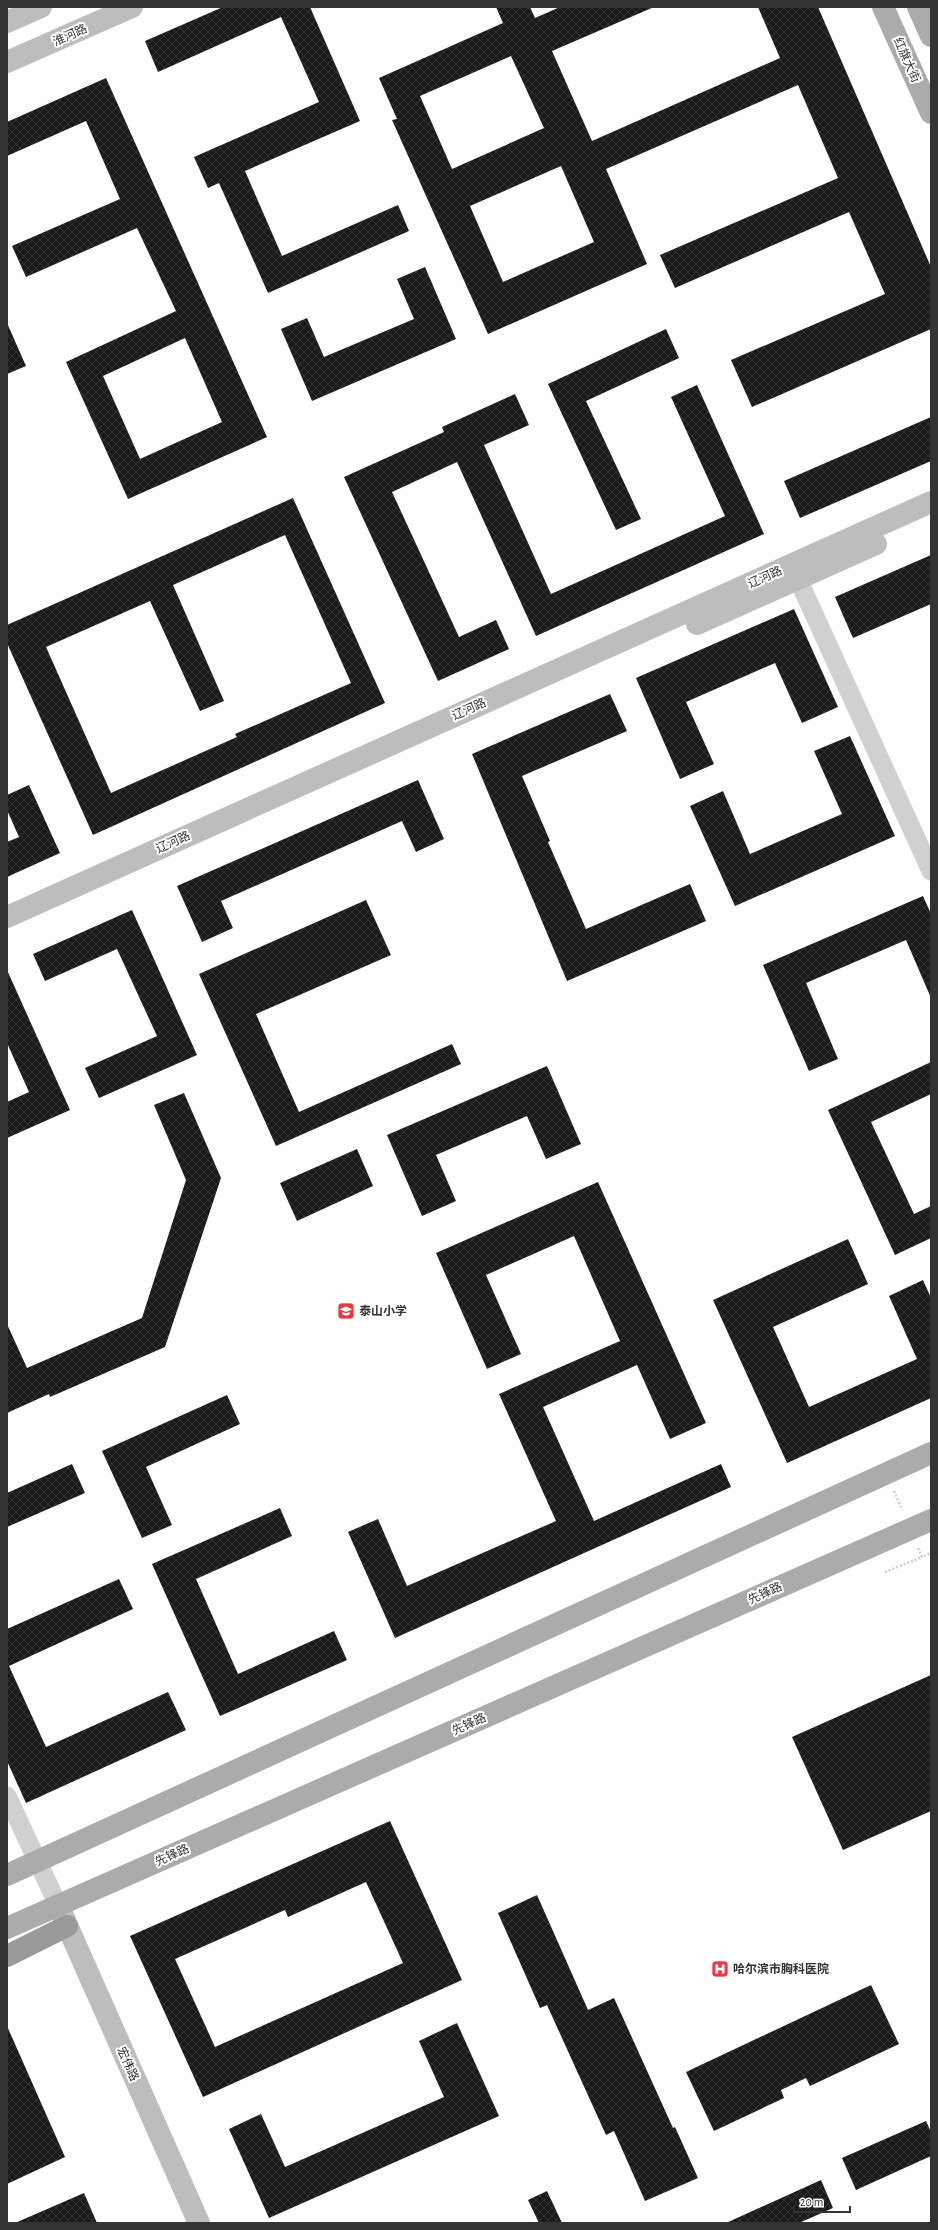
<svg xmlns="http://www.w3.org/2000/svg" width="938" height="2230" viewBox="0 0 938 2230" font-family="'Alegreya Sans','Noto Sans SC',sans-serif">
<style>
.building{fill:url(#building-cross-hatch);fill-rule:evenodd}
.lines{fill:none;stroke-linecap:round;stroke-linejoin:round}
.path{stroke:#cdcdcd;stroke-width:2.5;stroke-dasharray:2 2;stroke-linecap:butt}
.street{stroke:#d0d0d0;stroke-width:19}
.secondary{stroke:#bdbdbd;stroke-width:22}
.primary{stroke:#ababab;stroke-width:22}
.highway{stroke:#9a9a9a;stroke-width:22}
.labels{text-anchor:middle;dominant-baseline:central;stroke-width:4;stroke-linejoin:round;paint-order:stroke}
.street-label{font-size:12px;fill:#333;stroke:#fff}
.poi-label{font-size:12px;font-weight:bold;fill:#333;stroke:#fff;text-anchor:start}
</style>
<defs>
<pattern id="building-cross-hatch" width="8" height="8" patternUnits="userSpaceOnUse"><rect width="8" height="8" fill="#1a1a1a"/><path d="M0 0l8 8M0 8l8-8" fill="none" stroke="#333"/></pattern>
</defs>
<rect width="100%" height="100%" fill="#fff"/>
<path class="building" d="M223 7H310L360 121 245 171 282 256 398 205 409 231 268 293 219 183 208 188 194 157 319 102 281 17 158 72 145 41Z
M496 7H530L535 18 560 7H654L552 51 592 141 780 58 758 7H818L931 267V329L752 407 731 360 885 294 849 212 675 288 660 255 838 178 798 85 606 169 647 264 488 334 392 120 397 119 379 78 503 23ZM511 56 544 128 452 169 420 96ZM561 166 594 242 503 282 470 206Z
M106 78 267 437 128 499 66 362 176 311 137 228 26 277 12 246 120 199 86 121 7 156V122ZM185 338 222 422 140 459 103 376Z
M425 267 456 339 312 401 281 329 307 318 324 357 414 319 397 279Z
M7 323 26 366 7 374Z
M666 329 679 358 586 401 641 519 616 530 548 384Z
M697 385 764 534 536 636 457 462 392 492 459 637 496 620 509 649 438 681 344 477 444 432 442 427 515 394 529 425 484 445 551 594 725 516 671 397Z
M931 417V461L800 518 784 481Z
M293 498 385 703 93 835 7 643V625ZM285 535 351 683 235 734 237 737 111 793 46 647 150 601 200 711 224 701 173 585Z
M931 555V604L853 638 835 597Z
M794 609 838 707 802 723 775 663 686 702 714 764 680 779 636 678Z
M610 694 627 731 522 776 550 841 548 842 586 929 690 884 706 921 567 981 472 754Z
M850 736 895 836 735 906 690 806 723 791 750 854 842 814 814 751Z
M418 780 444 839 416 852 402 821 221 901 233 928 202 942 177 886Z
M29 785 60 853 7 877V842L19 837 7 810V795Z
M923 896 931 914V998L906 940 806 983 838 1059 809 1071 763 965Z
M366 900 391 955 256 1014 299 1112 452 1044 461 1064 276 1146 199 974Z
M132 910 197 1055 99 1098 85 1068 157 1036 117 949 45 981 33 954Z
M7 970 70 1110 7 1138V1102L29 1092 7 1043Z
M931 1062V1094L871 1122 914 1214 931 1206V1238L895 1255 828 1110Z
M547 1066 581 1144 546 1159 527 1116 436 1155 456 1201 422 1216 387 1135Z
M184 1093 221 1178 165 1347 50 1397 49 1394 7 1413V1324L27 1368 142 1318 186 1180 154 1105Z
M357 1149 373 1186 297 1221 280 1183Z
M598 1182 706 1423 670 1439 637 1365 543 1407 594 1521 721 1464 731 1487 395 1638 348 1532 378 1519 407 1586 556 1521 499 1394 620 1341 574 1236 486 1275 521 1354 487 1369 436 1253Z
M848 1239 868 1284 773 1327 809 1407 917 1359 889 1296 923 1280 931 1298V1398L787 1463 713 1300Z
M227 1395 240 1424 146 1467 172 1525 142 1538 102 1451Z
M72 1464 85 1493 7 1527V1493Z
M280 1508 292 1536 196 1579 238 1674 334 1631 347 1660 220 1716 152 1564Z
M119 1579 133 1609 9 1666 46 1747 168 1692 186 1730 26 1803 7 1761V1629Z
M931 1675V1811L843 1850 792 1737Z
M390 1821 462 1980 203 2097 130 1936ZM366 1882 403 1963 215 2047 175 1959 285 1910 288 1917Z
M537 1895 588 2010 614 1998 673 2128 675 2127 698 2178 645 2201 614 2131 606 2135 547 2005 540 2008 498 1913Z
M871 1985 899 2044 810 2086 806 2078 781 2090 784 2098 714 2131 686 2072Z
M457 2023 499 2116 269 2218 229 2129 261 2114 285 2167 444 2097 419 2041Z
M7 2026 65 2157 7 2184Z
M926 2121 931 2132V2156L856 2190 842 2158Z
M821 2180 833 2208 799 2223H726Z
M547 2191 562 2223H539L528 2200Z
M84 2193 97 2223H15Z"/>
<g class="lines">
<path class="path" d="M894 1491 902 1510
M918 1548 922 1557 931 1553
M885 1572 922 1557"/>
<path class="street" d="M798 579 931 871
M7 1796 58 1905"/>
<path class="secondary" d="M7 22 41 7
M7 62 132 7
M697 624 876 544
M7 917 931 502
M58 1905 199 2223"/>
<path class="primary" d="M883 7 931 113
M918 7 931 36
M7 1875 931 1453
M7 1928 931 1520"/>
<path class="highway" d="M7 1956 67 1926"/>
</g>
<defs>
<g id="school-square" transform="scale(0.9)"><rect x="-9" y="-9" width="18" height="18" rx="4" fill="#e63946" stroke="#fff"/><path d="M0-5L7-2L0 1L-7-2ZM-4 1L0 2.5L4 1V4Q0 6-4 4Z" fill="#fff"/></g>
<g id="hospital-square" transform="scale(0.9)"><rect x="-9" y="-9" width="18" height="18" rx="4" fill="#e63946" stroke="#fff"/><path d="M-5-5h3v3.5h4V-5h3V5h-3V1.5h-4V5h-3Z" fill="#fff"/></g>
</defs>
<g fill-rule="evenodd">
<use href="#school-square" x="346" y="1311"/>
<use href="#hospital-square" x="720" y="1969"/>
</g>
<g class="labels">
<g class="street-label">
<text transform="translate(70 35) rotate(-24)">淮河路</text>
<text transform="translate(907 60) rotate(66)">红旗大街</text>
<text transform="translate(765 577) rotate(-24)">辽河路</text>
<text transform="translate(469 709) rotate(-24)">辽河路</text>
<text transform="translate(173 842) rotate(-24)">辽河路</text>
<text transform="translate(765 1593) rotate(-24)">先锋路</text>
<text transform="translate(469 1724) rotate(-24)">先锋路</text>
<text transform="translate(172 1855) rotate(-24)">先锋路</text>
<text transform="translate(128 2064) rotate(66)">宏伟路</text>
</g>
<g class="poi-label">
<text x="359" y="1311">泰山小学</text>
<text x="733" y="1969">哈尔滨市胸科医院</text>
</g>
</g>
<rect width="938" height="2230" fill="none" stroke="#333333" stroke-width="16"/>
<path d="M794 2206v6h56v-6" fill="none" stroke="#333333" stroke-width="2"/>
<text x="800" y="2206" font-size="12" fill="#333333" stroke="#ffffff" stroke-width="3" paint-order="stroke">20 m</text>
</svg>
